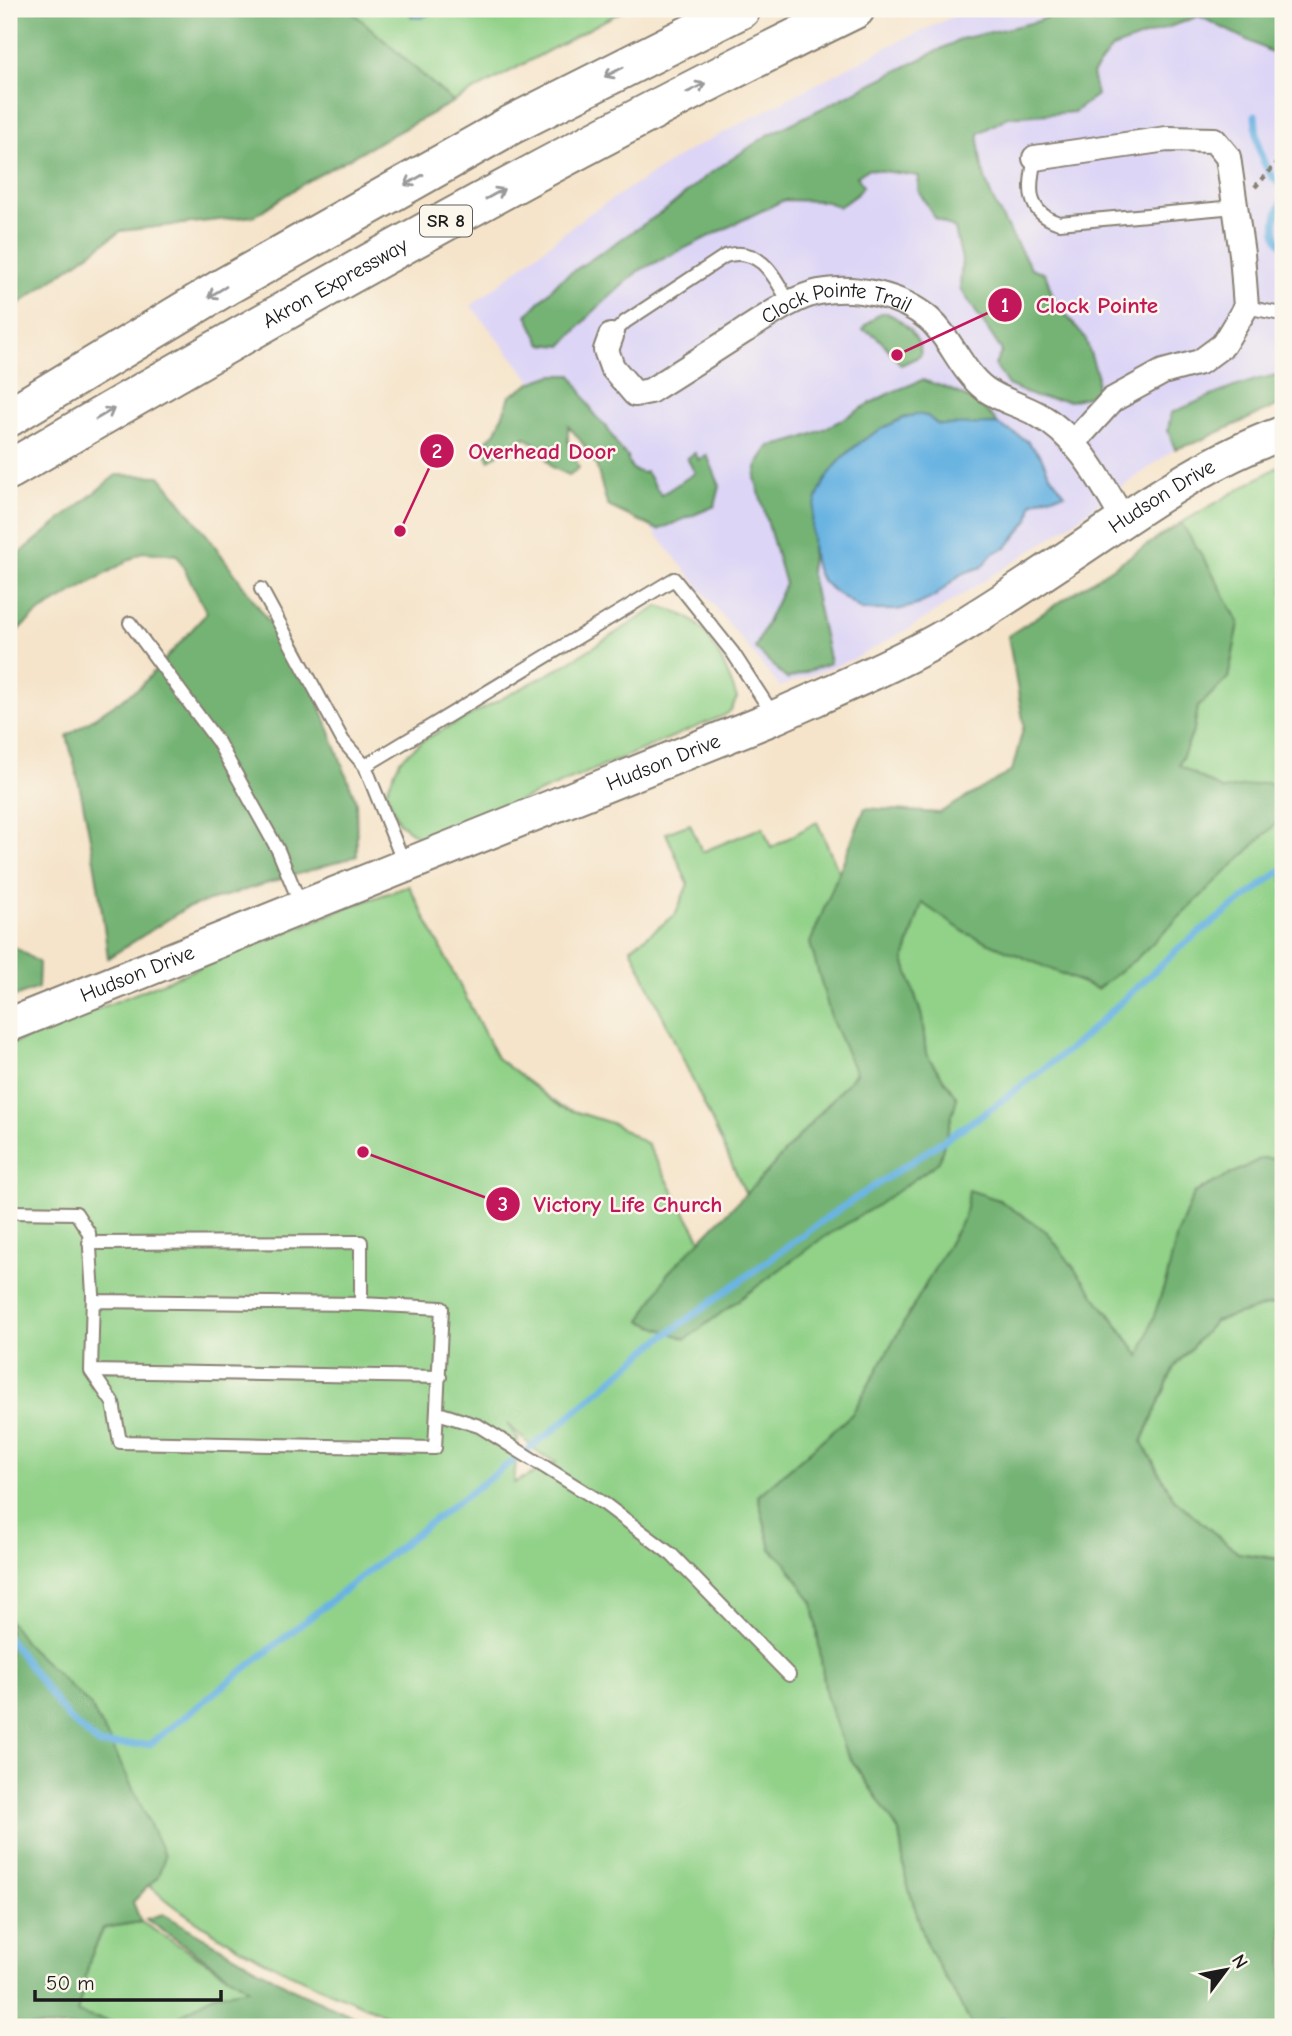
<svg xmlns="http://www.w3.org/2000/svg" width="1292" height="2036" viewBox="0 0 1292 2036" font-family="'Comic Neue',sans-serif">
<style>
.built{fill:#ddd5f6}
.green{fill:#91d188;stroke:#567652;stroke-width:2;fill-rule:evenodd}
.forest{fill:#74b374;stroke:#486848;stroke-width:2}
.water{fill:#6ab4e2;stroke:#43687f;stroke-width:2}
.lines{fill:none;stroke-linecap:round;stroke-linejoin:round}
.stream{stroke:#6ab4e2;stroke-width:7}
.lane-casing{stroke:#888073;stroke-width:16}
.street-casing{stroke:#888073;stroke-width:28}
.secondary-casing{stroke:#888073;stroke-width:37}
.highway-casing{stroke:#888073;stroke-width:42}
.path{stroke:#888073;stroke-width:4.5;stroke-dasharray:5 5;stroke-linecap:butt}
.lane{stroke:#fff;stroke-width:12}
.street{stroke:#fff;stroke-width:24}
.secondary{stroke:#fff;stroke-width:33}
.highway{stroke:#fff;stroke-width:38}
.oneway{stroke:#999}
.labels{text-anchor:middle;dominant-baseline:central;stroke-width:5;stroke-linejoin:round;paint-order:stroke}
.shield{fill:#fbf7ec;stroke:#5f5e5a;stroke-width:2}
.shield-label{font-size:19px;font-weight:bold;fill:#1c1c1c}
.street-label{font-size:21px;fill:#1c1c1c;stroke:#fbf7ec}
.leader{fill:none;stroke:#c2185b;stroke-width:2.5}
.callout-dot{fill:#c2185b;stroke:#fbf7ec;stroke-width:2.5}
.mark-label{font-size:21px;text-anchor:middle;font-weight:bold;fill:#fff}
.callout-label{font-size:23px;text-anchor:middle;font-weight:bold;fill:#c2185b;stroke:#fbf7ec;stroke-width:5;stroke-linejoin:round;paint-order:stroke}
</style>
<rect width="100%" height="100%" fill="#fbf7ec"/>
<filter id="ink" filterUnits="userSpaceOnUse"><feTurbulence type="fractalNoise" baseFrequency=".0143" numOctaves="2"/><feDisplacementMap in="SourceGraphic" scale="14" xChannelSelector="R" yChannelSelector="G"/><feConvolveMatrix kernelMatrix="1 2 1 2 8 2 1 2 1" color-interpolation-filters="sRGB"/></filter>
<filter id="wash" filterUnits="userSpaceOnUse"><feTurbulence type="fractalNoise" baseFrequency=".00686" numOctaves="4" result="noise"/><feDisplacementMap in="SourceGraphic" scale="28" xChannelSelector="R" yChannelSelector="G"/><feGaussianBlur stdDeviation="1.57" result="paint"/><feColorMatrix in="noise" values="0 0 0 0 0 0 0 0 0 0 0 0 0 0 0 0 0 1.4 0 .05"/><feComposite in="paint" operator="in"/></filter>
<g filter="url(#wash)">
<rect width="100%" height="100%" fill="#f5e4ca"/>
<path class="built" d="M970 9H1283V403L1197 442 1175 449 1052 537 912 627 856 658 780 687 471 306 587 215 690 150 891 45Z"/>
<path class="green" d="M350 9H626L453 102 362 22Z
M1283 464V1160L1262 1158 1177 1235 1167 1278 1141 1357 1107 1310 964 1217 852 1414 758 1496 771 1549 785 1562 813 1603 826 1695 845 1750 899 1831 906 1880 927 1945 973 2027H418C324 1991 225 1951 147 1884 96 1840 53 1786 9 1736V1045L351 906 409 886 497 1058 561 1107 614 1124 647 1144 701 1240 668 1273 821 1239 876 1206 953 1092 926 1054 922 1017 904 960 922 902 966 933 1179 765 1194 729 1198 707 1228 678 1239 624 1212 572 1181 523ZM507 1424 542 1456 557 1462 514 1483 518 1439Z
M659 606C669 610 681 613 690 619 711 631 729 675 737 698L731 710 725 715 433 837 421 839 399 823 386 791 400 760 425 739 558 669Z
M817 822 845 886 902 1111 750 1203 631 948 675 915 688 884 666 833 690 824 702 852 763 827 771 848Z
M1283 1304V1559L1238 1553 1174 1499 1142 1443 1174 1367 1215 1321 1270 1305Z
M141 1922 284 2010 298 2027H50L77 2013 90 1959 104 1928Z"/>
<path class="forest" d="M9 9H349L453 102 309 180 254 216 121 231 9 311Z
M1069 9H1283V58L1199 16 1112 48 1092 74 1097 95 1074 112 1008 117 979 133C976 183 1007 226 1031 268L1045 273 1055 302 1085 337 1097 374 1096 390 1086 397 1070 401 1035 397 1008 385 995 365 1002 351 960 288 962 260 955 229 935 218 918 190 919 176 869 169 857 176 863 186 857 194 839 207 825 201 784 200 638 271 592 313 562 346 541 344 527 315 560 280 668 208 709 174 768 135 961 39 1035 22Z
M887 313C901 319 924 340 920 356L901 365C890 353 880 334 863 330L864 327 880 313Z
M1283 374V403L1197 442 1175 449 1168 431 1171 413C1207 398 1244 380 1283 374Z
M553 375H572L596 417 606 426 619 448 628 457V461L633 470 643 473 646 472 661 495 695 473 687 458 695 453 699 460 707 455 720 486 715 506 658 530 608 506C603 493 601 481 597 468 593 456 577 435 568 426V442L579 468 569 475 552 467 539 447 525 437 489 460 484 443 496 432 510 396 533 382Z
M922 380C951 388 983 401 1000 426L938 425 927 416C921 416 912 416 906 417 899 419 892 424 886 427 849 446 825 469 814 511 809 531 815 550 810 570L830 663 787 679 755 648 785 584 755 478 758 463 770 446C815 440 847 415 886 395 898 389 911 385 922 380Z
M116 475 160 476 210 539 310 679 356 801 357 856 186 908 108 958C99 883 87 809 67 736L140 687 207 613 177 555 143 552 38 613 9 638V562Z
M1181 523 1212 572 1239 623 1228 678 1198 707 1194 729 1179 765 1223 790 1263 783 1283 784V817L1136 959 1097 989 966 933 922 903 904 960 922 1017 926 1054 957 1098 939 1162 876 1206 821 1239 686 1339 641 1321 668 1273 766 1173 856 1073 832 1021 810 943 865 808 939 813 1012 771 1024 725 1008 636Z
M15 947 39 963 38 988 9 999V949Z
M1262 1158 1283 1160V1304L1270 1305 1215 1321 1174 1367 1142 1442 1174 1499 1238 1553 1283 1560V2027H1043L1002 2018 981 2027H973L927 1945 906 1880 899 1831 845 1750 826 1695 813 1603 785 1562 771 1549 758 1496 852 1414 964 1217 969 1190 999 1200 1047 1232 1140 1356 1167 1278 1177 1235 1194 1193Z
M9 1620 26 1644 89 1704 110 1741 165 1856 158 1876 133 1902 141 1922 103 1928 90 1959 77 2013 115 2023 172 2021 213 1995 249 1989 146 1919 163 1914 295 1990 377 2027H13L9 2021Z"/>
<path class="water" d="M407 9H441L421 18 412 17Z
M916 414 927 416 938 425 997 424 1016 434 1027 441 1041 456 1048 472 1065 494 1046 497 1032 503 1029 520 1007 547 993 553 982 567 961 574 934 597 917 605 897 610H861C847 597 826 591 817 572 813 561 812 547 812 535 809 473 862 432 916 414Z
M1002 2018 1043 2027H981Z"/>
<g class="lines">
<path class="stream" d="M1255 115C1257 143 1259 168 1283 187
M1283 201C1275 213 1271 234 1283 245
M9 1639 69 1719 100 1745 150 1744 423 1528 550 1433 655 1343 829 1216 988 1111 1075 1045 1179 948 1283 869"/>
</g>
</g>
<g filter="url(#ink)">
<g class="lines">
<g class="lane-casing">
<path id="lane" d="M1035 158C1029 187 1025 212 1059 223L1235 207
M1246 307 1276 313 1283 312
M611 336 625 322 725 256C761 245 775 278 790 304
M261 589 343 741 365 766
M130 623 218 742 278 850 302 908
M405 866 365 766 674 579 733 653 774 716
M9 1212 76 1213 89 1233 93 1294 91 1371 113 1403 120 1442 435 1448 442 1308 361 1304V1242L89 1243
M93 1301 361 1304
M91 1371 440 1377
M438 1413 479 1426 606 1505 672 1555 789 1675"/>
</g>
<g class="street-casing">
<g id="street">
<path d="M1035 158 1167 139 1214 140 1228 157 1242 254 1246 307 1223 345 1200 362 1163 372 1112 400 1073 443"/>
<path id="s1" d="M611 336 606 350 612 367 635 394 650 391C682 371 713 351 744 331 765 318 794 297 819 292 854 285 901 295 929 319 951 338 960 370 985 389 1000 400 1021 405 1037 414 1079 437 1100 480 1123 519"/>
</g>
</g>
<g class="secondary-casing">
<g id="secondary">
<path id="s2" d="M9 1025 775 717C830 692 886 669 938 640 979 616 1020 589 1059 563 1132 515 1200 463 1283 433"/>
</g>
</g>
<g class="highway-casing">
<g id="highway">
<path d="M9 417 226 286 511 125 741 9"/>
<path id="s3" d="M9 470C286 308 566 149 855 9"/>
</g>
</g>
<path class="path" d="M1255 187 1276 164"/>
<use href="#lane" class="lane"/>
<use href="#street" class="street"/>
<use href="#secondary" class="secondary"/>
<use href="#highway" class="highway"/>
</g>
<defs><path id="oneway-shaft" d="M-6 0H5M1.5-3L5.5 0L1.5 3" fill="none" stroke-width="1.6" stroke-linecap="round" stroke-linejoin="round" transform="scale(1.75)"/></defs>
<g class="oneway">
<use href="#oneway-shaft" transform="translate(614 72) rotate(153)"/>
<use href="#oneway-shaft" transform="translate(696 88) rotate(-27)"/>
<use href="#oneway-shaft" transform="translate(414 180) rotate(150)"/>
<use href="#oneway-shaft" transform="translate(495 194) rotate(-29)"/>
<use href="#oneway-shaft" transform="translate(217 292) rotate(149)"/>
<use href="#oneway-shaft" transform="translate(105 414) rotate(-30)"/>
</g>
</g>
<g class="labels">
<rect class="shield" x="420" y="205.5" width="52" height="31" rx="5"/>
<g class="shield-label">
<text x="446" y="221">SR 8</text>
</g>
<g class="street-label">
<text stroke="none"><textPath href="#s3" startOffset="376">Akron Expressway</textPath></text>
<text stroke="none"><textPath href="#s1" startOffset="296">Clock Pointe Trail</textPath></text>
<text stroke="none"><textPath href="#s2" startOffset="1272">Hudson Drive</textPath></text>
<text stroke="none"><textPath href="#s2" startOffset="705">Hudson Drive</textPath></text>
<text stroke="none"><textPath href="#s2" startOffset="138">Hudson Drive</textPath></text>
</g>
</g>
<path class="leader" d="M897 355L1005 305M400 531L437 451M363 1152L503 1204"/>
<g class="callout-dot">
<circle cx="897" cy="355" r="7"/>
<circle cx="400" cy="531" r="7"/>
<circle cx="363" cy="1152" r="7"/>
<circle cx="1005" cy="305" r="18"/>
<circle cx="437" cy="451" r="18"/>
<circle cx="503" cy="1204" r="18"/>
</g>
<g class="mark-label">
<text x="1005" y="312">1</text>
<text x="437" y="458">2</text>
<text x="503" y="1211">3</text>
</g>
<g class="callout-label">
<text x="1097" y="313">Clock Pointe</text>
<text x="542" y="459">Overhead Door</text>
<text x="628" y="1212">Victory Life Church</text>
</g>
<rect width="1292" height="2036" fill="none" stroke="#fbf7ec" stroke-width="35"/>
<g transform="translate(1226 1970) rotate(58)" stroke="#fbf7ec" stroke-width="5" paint-order="stroke">
<path d="M0-5L12 26L0 18L-12 26Z" fill="#1c1c1c"/>
<text y="-10" font-size="19" font-weight="bold" text-anchor="middle" fill="#1c1c1c">N</text>
</g>
<path d="M35 1990v10h186v-10" fill="none" stroke="#1c1c1c" stroke-width="3.5"/>
<text x="46" y="1990" font-size="21" fill="#1c1c1c" stroke="#fbf7ec" stroke-width="5" paint-order="stroke">50 m</text>
</svg>
